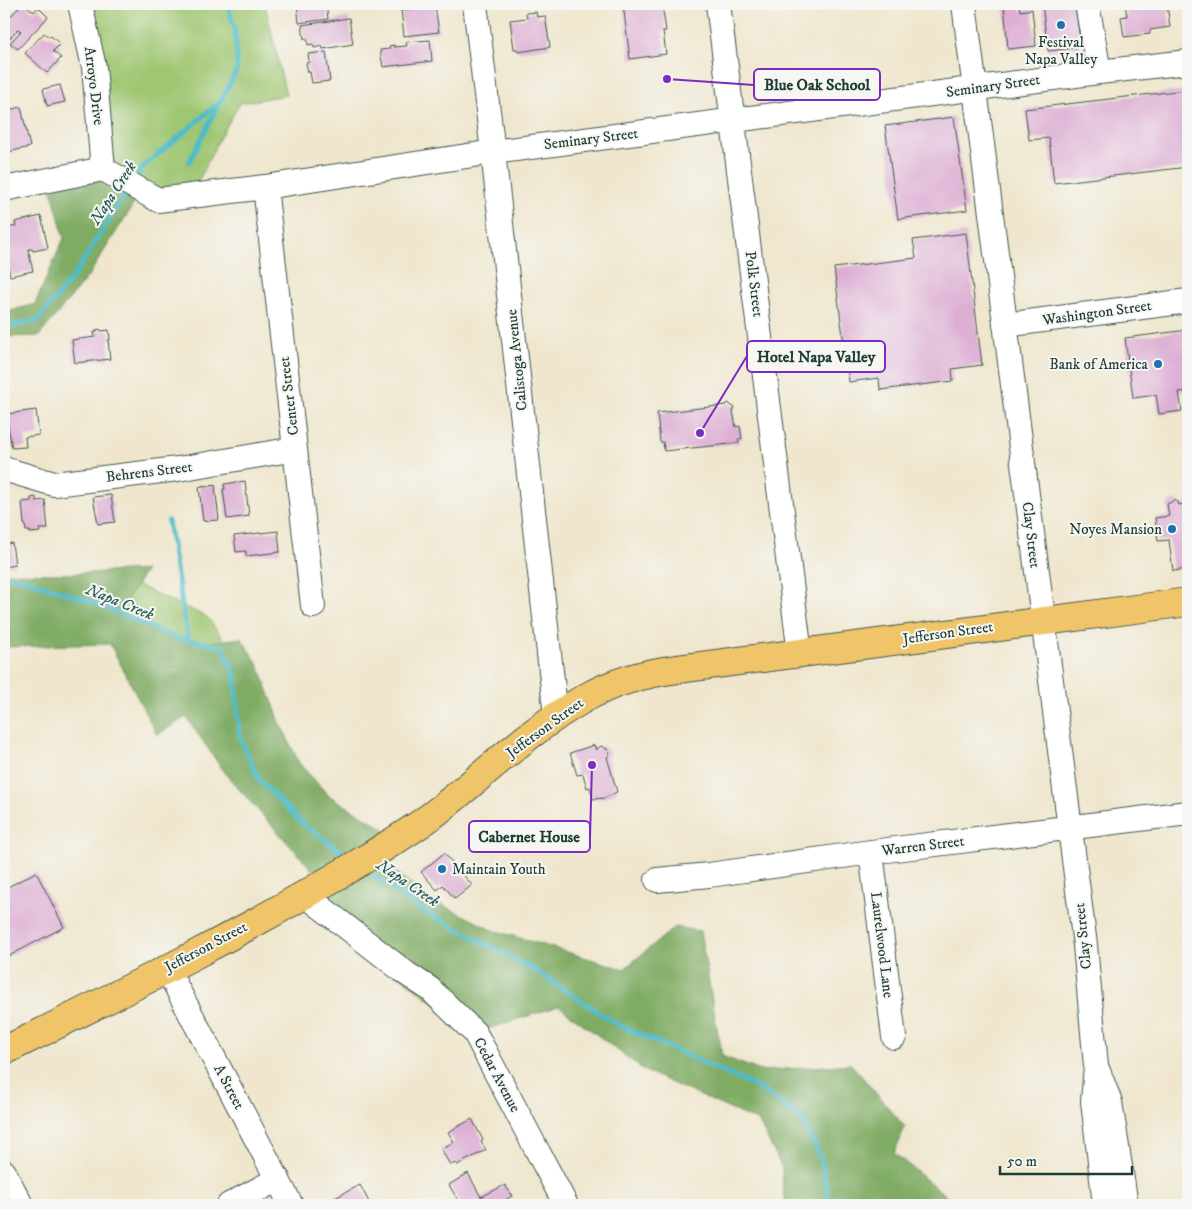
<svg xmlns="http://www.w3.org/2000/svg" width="1192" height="1209" viewBox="0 0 1192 1209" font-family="'IM FELL DW Pica',serif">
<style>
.green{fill:#9fc671;stroke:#5f8252}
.forest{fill:#7fab63;stroke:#4f744c}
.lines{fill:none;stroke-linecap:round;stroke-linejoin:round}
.stream{stroke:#4dbbc7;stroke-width:5}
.building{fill:#ddafd4}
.minor-casing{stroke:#3e564b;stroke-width:26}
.major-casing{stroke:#3e564b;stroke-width:30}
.minor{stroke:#fff;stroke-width:24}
.major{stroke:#f0c469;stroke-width:28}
.poi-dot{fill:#1f6fb2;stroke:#f6f6f2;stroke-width:2}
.labels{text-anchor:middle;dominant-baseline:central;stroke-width:4;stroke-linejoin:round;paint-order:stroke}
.poi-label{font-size:15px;fill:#1f3d34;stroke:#f6f6f2;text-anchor:end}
.street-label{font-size:15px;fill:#1f3d34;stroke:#f6f6f2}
.water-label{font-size:16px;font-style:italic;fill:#2a5c59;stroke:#f6f6f2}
.leader{fill:none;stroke:#7b2cbf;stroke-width:2}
.callout-dot{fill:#7b2cbf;stroke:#f6f6f2;stroke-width:2}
.callout{fill:#f6f6f2;stroke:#7b2cbf;stroke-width:2}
.callout-label{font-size:16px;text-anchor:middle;font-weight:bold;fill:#1f3d34}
</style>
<rect width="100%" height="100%" fill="#f6f6f2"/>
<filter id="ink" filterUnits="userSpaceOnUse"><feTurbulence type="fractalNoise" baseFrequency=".02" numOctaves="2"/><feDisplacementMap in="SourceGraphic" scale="10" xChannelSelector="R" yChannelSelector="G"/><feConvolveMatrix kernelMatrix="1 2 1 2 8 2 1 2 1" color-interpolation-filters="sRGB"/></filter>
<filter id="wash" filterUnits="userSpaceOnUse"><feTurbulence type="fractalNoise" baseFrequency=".0096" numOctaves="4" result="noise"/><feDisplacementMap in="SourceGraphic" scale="20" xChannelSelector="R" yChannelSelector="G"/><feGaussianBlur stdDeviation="1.12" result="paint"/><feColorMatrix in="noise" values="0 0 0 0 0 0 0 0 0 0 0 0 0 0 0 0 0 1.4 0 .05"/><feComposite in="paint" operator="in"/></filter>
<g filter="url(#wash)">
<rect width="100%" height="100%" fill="#efe6cd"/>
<path class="green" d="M80 4H265L286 95 240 103 220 137 191 196 158 200 103 169Z
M137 585 207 617 224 640 204 643 176 638 116 612Z"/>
<path class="forest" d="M103 169 142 191 89 275 39 336 4 337V309L10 311 35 304 64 238 49 180Z
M146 570 117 613 176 638 204 643 241 638 258 664 280 722 299 763 328 795 400 838 374 854 428 898 493 930 624 969 675 927 700 931 722 1056 761 1071 851 1064 905 1127 894 1153 957 1205H784L782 1168 759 1122 645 1071 559 1006 475 1033 297 900 324 883 227 776 186 717 157 735 110 644 4 647V573L63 574Z"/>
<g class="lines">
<path class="stream" d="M189 162 219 104
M134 180 143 167 221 101 237 70 235 29 227 4
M4 327 37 321 73 277 127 191
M168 521 188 640
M4 574 30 581 90 601 176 638 222 646 235 674 240 737 259 780 302 823 350 858
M365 869 418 908 533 969 615 1023 761 1089 803 1120 821 1159 830 1205"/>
</g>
<g id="blocks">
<path class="building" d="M22 4H25L34 12 38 7 48 17 18 49 10 43 21 31 18 29 9 39 4 34 7 32 4 29V23Z
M297 4H326L328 19 299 23Z
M623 4H662L666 31H663L666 54 630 59Z
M1019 4 1020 11 1032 9 1036 46 1008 49 1004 5Z
M1042 4H1075L1081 47 1048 51Z
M1125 4H1141V6L1167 4 1170 27 1150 30V34L1124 37 1121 17 1127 16Z
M435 6 439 32 404 36 401 10Z
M536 12 537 17 545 16 550 47 518 52 517 49H514L510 20 527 18 526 13Z
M349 18 353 44 323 49 322 46 314 48 313 44 308 45 307 38 304 39 302 25Z
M44 33 49 37 51 36 60 44 53 51 61 58 47 73 25 53Z
M430 40 432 61 383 67 380 50 390 49 389 46 394 45V47L407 46 406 42Z
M326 52 330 81 312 83 310 72H308L306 63 309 62 308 54Z
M60 85 65 102 47 106 43 89Z
M1185 90 1188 116V167L1054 183 1049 138 1029 140 1025 109Z
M21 107 30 147 8 152 7 147 4 148V126L7 125 4 111Z
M954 117 967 210 898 219 885 126Z
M41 216 48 248 33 251 32 249H28L33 271 10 276 4 250V229L16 226 15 222Z
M966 233 982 365 952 369 953 381 880 390 879 378 849 382 834 268 916 258 913 240Z
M100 329 101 331 109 330 110 340H108L110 359 75 363 72 340 95 337 94 332H97L96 330Z
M1188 330V391L1179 392 1182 411 1159 414 1156 395 1133 398 1125 338Z
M728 403 735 408 733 411 736 427 740 426 742 439H738L739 443 664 451 663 442H660L657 413 726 405Z
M36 410 39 435 25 437 26 447 12 448 6 414Z
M245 481 249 516 227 519 223 489H225L224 484Z
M204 485V487L215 485 219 520 203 521 199 487Z
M111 495 115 522 98 524 93 497Z
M36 497V501L45 500 48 529H39L40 532 30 533V531H26L25 524H24L22 502 31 501V498Z
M1175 500 1178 502 1179 505 1188 503V569L1173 571 1169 540 1158 541 1155 518 1169 516 1167 504Z
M278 531 280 552 246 556V551L236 552 234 536Z
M12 543 15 565 4 567V544Z
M594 745 596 750 601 746 607 749 610 754 607 757 617 792 605 798 593 799 590 787 587 788 583 774 577 775 570 753Z
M444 853 472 885 455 899 443 885 437 890 421 872Z
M36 872 64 927 9 956 4 945V889Z
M472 1119 483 1140 481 1142 486 1150 457 1165 456 1163 450 1165 441 1149 454 1142 448 1132Z
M468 1173 481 1197 505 1185 512 1196 496 1205H480L477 1200 467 1205H461L449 1185Z
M360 1185 370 1204 328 1205 327 1202Z"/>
</g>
</g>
<g filter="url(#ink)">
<use href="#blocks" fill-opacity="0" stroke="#3e564b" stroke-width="1"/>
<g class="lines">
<g class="minor-casing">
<path id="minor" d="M80 4 94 67 103 169
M475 4 493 152 556 716
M718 4 800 654
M964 4 1085 945 1096 1066 1093 1101 1105 1205
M1087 4 1099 72
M265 187 313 606
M4 189 103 169 158 200 265 187 493 152 1099 72 1188 62
M1005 325 1188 301
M4 469 54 484 178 469 295 449
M871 852 894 1037
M657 880 709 875 871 852 1188 813
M304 894 407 974 430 989 475 1033 566 1205
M167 969 291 1205
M1098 1071 1110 1102 1126 1205
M4 1172 21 1205
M229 1205 278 1179"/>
</g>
<g class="major-casing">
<path id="major" d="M4 1051C127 990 253 928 370 856 394 841 418 827 439 810 486 773 532 728 585 698 613 682 646 673 678 669 848 648 1018 624 1188 602"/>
</g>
<use href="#minor" class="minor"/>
<use href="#major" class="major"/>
</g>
</g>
<g class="poi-dot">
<circle cx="1061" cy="25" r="5"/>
<circle cx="1158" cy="364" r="5"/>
<circle cx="1172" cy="529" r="5"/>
<circle cx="442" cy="869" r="5"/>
</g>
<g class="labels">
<g class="poi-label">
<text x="1061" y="42" text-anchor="middle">Festival<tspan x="1061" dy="17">Napa Valley</tspan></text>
<text x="1148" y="364">Bank of America</text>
<text x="1162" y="529">Noyes Mansion</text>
<text x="452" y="869" text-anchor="start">Maintain Youth</text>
</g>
<g class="street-label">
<text transform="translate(94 86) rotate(83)">Arroyo Drive</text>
<text transform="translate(993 86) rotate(-8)">Seminary Street</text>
<text transform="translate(591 139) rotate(-7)">Seminary Street</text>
<text transform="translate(754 284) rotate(83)">Polk Street</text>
<text transform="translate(1097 313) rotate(-8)">Washington Street</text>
<text transform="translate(517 360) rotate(-96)">Calistoga Avenue</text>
<text transform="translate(289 396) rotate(-97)">Center Street</text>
<text transform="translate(149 472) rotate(-7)">Behrens Street</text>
<text transform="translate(1031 535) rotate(83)">Clay Street</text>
<text transform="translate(948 633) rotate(-8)">Jefferson Street</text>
<text transform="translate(545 728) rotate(-36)">Jefferson Street</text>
<text transform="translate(923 846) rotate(-7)">Warren Street</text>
<text transform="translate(1083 936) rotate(-96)">Clay Street</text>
<text transform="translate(882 945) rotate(83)">Laurelwood Lane</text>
<text transform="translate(206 947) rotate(-28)">Jefferson Street</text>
<text transform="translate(497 1075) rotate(62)">Cedar Avenue</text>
<text transform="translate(229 1087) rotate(62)">A Street</text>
</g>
<g class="water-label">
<text transform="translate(113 193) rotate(-57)">Napa Creek</text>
<text transform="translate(120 602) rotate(22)">Napa Creek</text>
<text transform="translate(408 883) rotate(34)">Napa Creek</text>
</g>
</g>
<path class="leader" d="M667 79L754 85M700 433L747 356M592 765L590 837"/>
<g class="callout-dot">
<circle cx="667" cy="79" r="5"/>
<circle cx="700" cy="433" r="5"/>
<circle cx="592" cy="765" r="5"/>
</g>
<g class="callout">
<rect x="754" y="69" width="126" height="31" rx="5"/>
<rect x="747" y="341" width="138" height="31" rx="5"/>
<rect x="469" y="821" width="121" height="31" rx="5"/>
</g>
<g class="callout-label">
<text x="817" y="90">Blue Oak School</text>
<text x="816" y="362">Hotel Napa Valley</text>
<text x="529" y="842">Cabernet House</text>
</g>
<rect width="1192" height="1209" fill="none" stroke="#f6f6f2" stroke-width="20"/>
<path d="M1000 1166v8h132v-8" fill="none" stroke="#1f3d34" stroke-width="2.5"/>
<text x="1007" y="1166" font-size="15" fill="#1f3d34" stroke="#f6f6f2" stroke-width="4" paint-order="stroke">50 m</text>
</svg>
